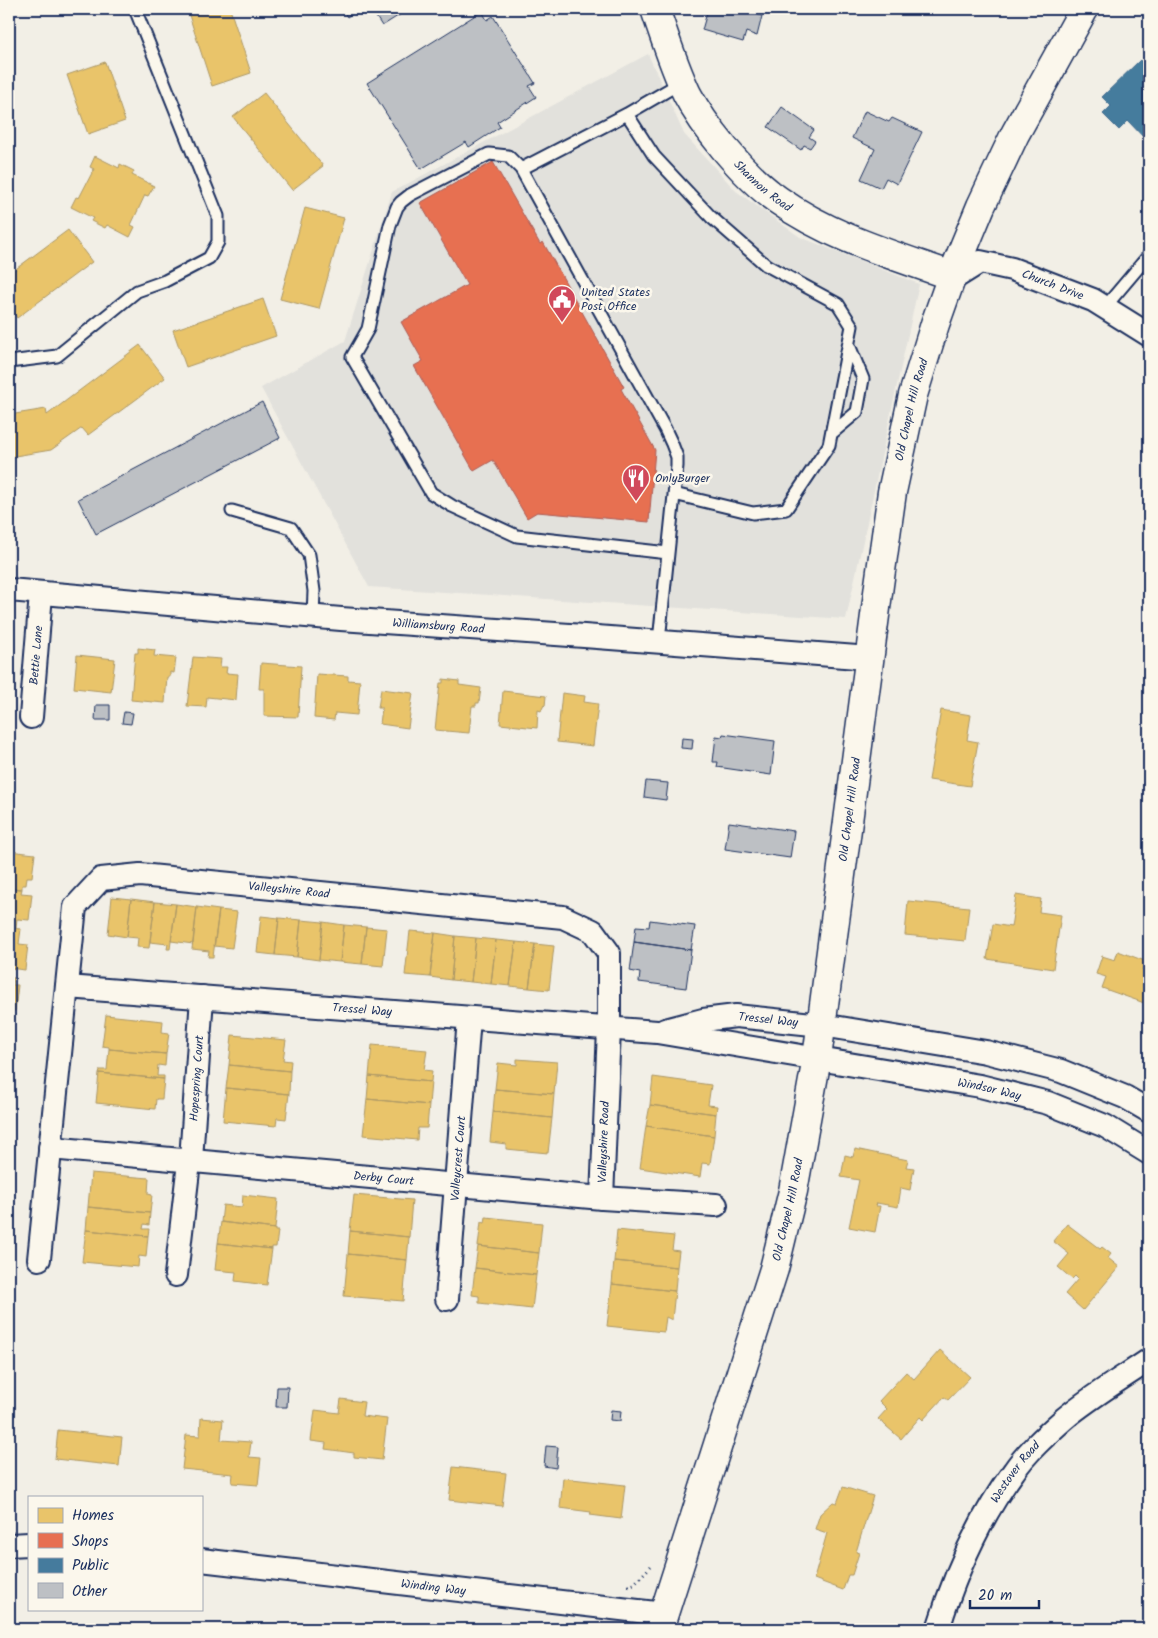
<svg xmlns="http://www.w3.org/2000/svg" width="1158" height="1638" viewBox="0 0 1158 1638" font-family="Kalam,sans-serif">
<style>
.built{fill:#e2e1dc}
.homes{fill:#e9c46a;stroke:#ab9766}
.shops{fill:#e76f51;stroke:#aa5c55}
.public{fill:#457b9d;stroke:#38648a}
.building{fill:#bdc0c4;stroke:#1b2f5e}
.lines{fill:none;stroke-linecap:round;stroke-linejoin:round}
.lane-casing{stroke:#1b2f5e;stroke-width:15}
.street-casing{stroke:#1b2f5e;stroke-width:26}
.secondary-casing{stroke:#1b2f5e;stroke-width:31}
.path{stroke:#1b2f5e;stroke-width:3;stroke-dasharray:1 4;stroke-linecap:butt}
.lane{stroke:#fbf7ec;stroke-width:11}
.street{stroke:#fbf7ec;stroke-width:22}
.secondary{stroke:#fbf7ec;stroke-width:28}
.labels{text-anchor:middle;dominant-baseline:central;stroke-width:5;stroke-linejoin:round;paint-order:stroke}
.street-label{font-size:12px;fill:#1b2f5e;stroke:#fbf7ec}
.poi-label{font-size:12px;fill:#1b2f5e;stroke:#fbf7ec;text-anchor:start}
</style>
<rect width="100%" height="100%" fill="#f2efe6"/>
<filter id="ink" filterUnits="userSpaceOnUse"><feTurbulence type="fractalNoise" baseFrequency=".02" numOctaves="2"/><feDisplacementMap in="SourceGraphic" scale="10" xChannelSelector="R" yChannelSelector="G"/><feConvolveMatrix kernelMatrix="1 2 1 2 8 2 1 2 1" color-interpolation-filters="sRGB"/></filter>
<g filter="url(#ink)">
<path class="built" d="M648 54 684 134 736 191 800 237 919 284 846 619 369 587 261 388 345 341 392 192Z"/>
<path class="homes" d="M187 9H230L251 73 212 86Z
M105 62 125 121 88 134 67 75Z
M264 93 323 166 292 190 233 117Z
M95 156 119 168 120 164 134 171 132 175 154 186 148 196 145 195 131 225 135 227 130 237 107 225 105 228 91 221 93 218 71 207 76 197 79 198 94 169 90 167Z
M305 208 344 218 319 309 280 299Z
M68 230 92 262 17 318 9 306V274Z
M263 299 276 336 186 367 173 330Z
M140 345 165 378 88 435 82 428 51 450 9 457V415L46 409 47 415Z
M138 648 155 650 154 656 176 658 174 673 170 672V677H167L165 703 131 700 135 653H138Z
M77 655 115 659 111 692 74 688Z
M193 657 221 659 220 667H227L226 673 238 674 236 700 207 697 206 707 187 706Z
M261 663 301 666 298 717 264 716V689H259Z
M317 674 348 676V680L360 681 357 715 335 713 334 720 314 718Z
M443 679 459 681V685L481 688 479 703H476V706H472L469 733 435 730 440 683H443Z
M381 689 413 693 408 728 380 724 382 708H378Z
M503 691 546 696 545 706 544 705 541 711 538 710 537 728 500 724Z
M562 693 585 696 584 702 598 704 593 746 557 742Z
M941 710 971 715 967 740 978 742 970 786 929 780Z
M9 851 35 854 32 877H27L26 885H22V889L9 888Z
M9 888 22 889 21 893 32 894 29 920 17 919 16 928H9Z
M1016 895 1041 899 1039 912 1061 915 1053 969 987 959 993 924 1011 927Z
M112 897 131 899 127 937 108 934Z
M131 899 155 902 149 948 137 947 138 938 127 937Z
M908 901 969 907 965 941 905 935Z
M155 902 176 904 170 949H167L168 944 150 942Z
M176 904 197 907 193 944 171 941Z
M197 907 219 910 213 957H208L209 951 192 949Z
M219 910 237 912 232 948 214 946Z
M261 916 279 918 275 955 257 953Z
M279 918 301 920 297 957 275 955Z
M301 920 323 922 319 960 297 957Z
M323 922 344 925 340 962 319 960Z
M344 925 366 927 362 964 340 962Z
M366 927 387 929 383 966 362 964Z
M9 928 21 929 19 944 28 945 25 970 9 968Z
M410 931 435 933 430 977 405 975Z
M435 933 455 936 451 980 430 977Z
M455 936 476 938 471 982 451 980Z
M476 938 496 940 491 984 471 982Z
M496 940 516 942 510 986 491 984Z
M516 942 535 944 529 988 510 986Z
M535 944 554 946 549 990 529 988Z
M1118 951 1145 961 1142 970 1149 972 1146 981 1149 982V999L1147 1004 1102 988 1106 977 1096 974 1102 956 1115 960Z
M9 977 14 978 13 985H18L15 1011 9 1010Z
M106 1015 163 1021 162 1032 169 1033 166 1054 109 1049V1047L102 1046Z
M232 1035 286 1040 283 1060 291 1061 290 1071 229 1065Z
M372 1045 427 1050 424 1070 432 1071 431 1082 369 1076Z
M109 1049 166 1054 165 1066 158 1065 157 1076H164V1079L99 1073 100 1070H107Z
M517 1059 557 1062 554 1094 495 1089 498 1063 517 1065Z
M229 1065 290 1071 289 1094 226 1088Z
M99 1073 164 1079 162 1099H156L155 1109 96 1103Z
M369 1076 431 1082 429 1105 367 1099Z
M653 1077 711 1085 708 1105 717 1106 716 1114 650 1105Z
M226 1088 289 1094 286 1119 277 1118 276 1126 223 1121Z
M495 1089 554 1094 552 1118 493 1112Z
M367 1099 429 1105 427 1128H418L417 1140 363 1135Z
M650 1105 716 1114 714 1136 646 1126Z
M493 1112 552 1118 548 1153 506 1149V1144L490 1142Z
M646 1126 714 1136 710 1164 702 1163 700 1177 640 1168Z
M855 1149 908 1160 906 1167 914 1168 910 1190 901 1188 898 1207 877 1203 876 1206H880L875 1232 849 1227 859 1180 841 1177 845 1155 853 1157Z
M91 1173 149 1178 148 1194 152 1195 150 1213 88 1207Z
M243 1195 278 1199 275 1229 221 1222 223 1205 242 1207Z
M354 1195 412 1200 409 1237 350 1231Z
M88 1207 150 1213 149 1225 144 1224 143 1229H149L148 1236 86 1230Z
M486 1217 542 1223 539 1253 478 1246 481 1222 485 1223Z
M221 1222 275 1229V1231H278L276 1247H272V1249L218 1243Z
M1067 1224 1100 1249 1102 1247 1111 1254 1108 1258 1119 1267 1083 1310 1065 1294 1078 1279 1075 1276 1072 1279 1058 1267 1069 1254 1053 1241Z
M86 1230 148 1236 146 1257 139 1256 138 1267 82 1262Z
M617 1230 674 1236 672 1250 679 1251 677 1267 614 1261Z
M350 1231 409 1237 407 1260 348 1254Z
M218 1243 272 1249 267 1285 235 1281 236 1272 215 1270Z
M478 1246 539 1253 536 1275 475 1268Z
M348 1254 407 1260 403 1301 344 1296Z
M614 1261 677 1267 675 1291 612 1284Z
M475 1268 536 1275 532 1309 479 1303V1296L472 1295Z
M612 1284 675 1291 672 1320 666 1317 664 1332 607 1326Z
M940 1350 970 1377 948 1400 944 1397 923 1420 920 1417 901 1439 878 1419 887 1409 879 1401 906 1372 914 1379Z
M341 1399 364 1402 362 1416 387 1419 382 1460 354 1457V1453L325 1449 326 1443 311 1441 315 1410 339 1413Z
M201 1418 223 1420 221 1440 251 1442 249 1457 261 1458 258 1485 232 1483 233 1474 182 1469 186 1435 200 1436Z
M58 1430 122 1437 119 1466 55 1459Z
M453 1467 506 1473 502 1506 449 1500Z
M563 1478 625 1485 621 1519 590 1515 591 1512 560 1508Z
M843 1487 873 1496 856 1552 859 1553 852 1575H848L843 1590 814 1579 827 1533 815 1529 820 1514 833 1502 837 1503Z"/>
<path class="shops" d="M493 162 540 244 543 242 624 387 621 389 655 450 649 522 537 512 527 518 493 460 474 471 414 366 423 361 401 322 467 285 420 203Z"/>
<path class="public" d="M1140 60 1147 68 1149 66V143L1128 121 1119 130 1103 114 1111 106 1102 97Z"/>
<path class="building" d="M342 9H359L347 17Z
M371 9H409L382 26Z
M708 9H752L751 12 762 16 757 36 746 32 743 42 702 30Z
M482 11 487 20 493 16 535 83 529 86 536 97 497 122 500 127 469 147 466 142 421 169 367 83Z
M782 107 814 130 809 137 815 141 810 148 804 145 801 150 768 127Z
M865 111 889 122 892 118 922 132 897 184 886 178 881 188 861 179 875 149 852 138Z
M262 402 280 438 96 534 78 499Z
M96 705H110V720H95Z
M124 712 133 713 131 724 122 723Z
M723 734 775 741 771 775 717 767 718 762H713L716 736 722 737Z
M682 738 693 739 692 749 681 748Z
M646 781 668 783 666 800 644 797Z
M729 822 794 831 790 858 725 849Z
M650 920 695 926 691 950 634 942 636 926 649 927Z
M634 942 691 950 686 988 639 982 640 973 630 971Z
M277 1387H288L287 1407H276Z
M611 1410 621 1411 620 1421 610 1420Z
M546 1446 558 1447 556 1468 544 1466Z"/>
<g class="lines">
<g class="lane-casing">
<path id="lane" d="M627 114 654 156 711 217 766 265 838 304 852 326 829 445 786 509 753 513 674 494
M521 169 627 114 682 82
M1105 307 1149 255
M9 362 57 356 137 291 165 281 209 258 218 242V216L135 9
M832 433 857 412 863 379 849 345
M232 511 291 528 309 555 314 591 313 617
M659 641 677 466V457L672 444 665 429 521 169 508 156 489 154 410 195 401 202 397 207 390 225 368 329 352 357 431 493 452 506 517 536 668 553"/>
</g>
<g class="street-casing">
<g id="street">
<path id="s1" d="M952 276 956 277 980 262 1012 269 1093 300 1149 335"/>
<path id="s2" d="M9 590 341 619 584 636 870 658"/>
<path id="s3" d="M31 717 41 594"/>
<path id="s4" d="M67 987 657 1032 980 1086 1048 1103 1105 1126 1149 1153"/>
<path id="s5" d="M665 1030 703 1020 736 1016 822 1025 986 1052 1061 1071 1125 1097 1149 1111"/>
<path id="s6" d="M50 1148 602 1198 716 1205"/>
<path id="s7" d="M39 1259 75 907 101 879 140 875 563 917 593 931 609 953V1029L602 1198"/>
<path id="s8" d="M176 1275 188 1171 191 1160 202 997"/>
<path id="s9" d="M447 1299 469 1018"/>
<path d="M9 1545 29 1544"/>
<path id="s10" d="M201 1560 664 1614"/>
<path id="s11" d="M938 1629C955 1573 979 1519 1014 1471 1027 1452 1046 1435 1064 1419 1090 1397 1121 1379 1149 1360"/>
</g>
</g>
<g class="secondary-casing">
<g id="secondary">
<path id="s12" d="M655 9C665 38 674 67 687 94 697 113 710 131 724 148 740 167 758 186 778 200 830 237 893 255 952 276"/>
<path id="s13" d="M659 1629 774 1269 793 1191 817 1058 879 585 892 492 913 395 935 324 952 276 981 206 1015 134 1084 9"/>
</g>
</g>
<path class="path" d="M628 1586 634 1584 651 1566"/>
<use href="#lane" class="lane"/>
<use href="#street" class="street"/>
<use href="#secondary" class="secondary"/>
</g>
</g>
<defs>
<g id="civic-pin" transform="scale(1.4375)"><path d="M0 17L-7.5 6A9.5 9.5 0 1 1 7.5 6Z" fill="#d1495b" stroke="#fbf7ec"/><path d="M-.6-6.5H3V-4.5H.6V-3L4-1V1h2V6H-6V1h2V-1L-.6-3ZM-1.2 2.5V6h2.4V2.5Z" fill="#fff"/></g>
<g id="restaurant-pin" transform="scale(1.4375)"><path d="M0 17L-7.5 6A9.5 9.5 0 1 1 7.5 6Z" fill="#d1495b" stroke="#fbf7ec"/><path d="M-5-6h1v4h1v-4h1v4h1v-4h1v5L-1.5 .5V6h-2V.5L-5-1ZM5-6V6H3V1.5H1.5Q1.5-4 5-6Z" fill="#fff"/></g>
</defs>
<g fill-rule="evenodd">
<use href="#civic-pin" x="562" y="299"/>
<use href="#restaurant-pin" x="636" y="478"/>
</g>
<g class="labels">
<g class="street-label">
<text stroke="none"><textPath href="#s12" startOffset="211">Shannon Road</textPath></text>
<text stroke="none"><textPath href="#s1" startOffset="109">Church Drive</textPath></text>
<text stroke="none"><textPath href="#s13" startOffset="1249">Old Chapel Hill Road</textPath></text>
<text stroke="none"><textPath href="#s2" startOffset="431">Williamsburg Road</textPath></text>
<text stroke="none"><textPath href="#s3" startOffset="62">Bettie Lane</textPath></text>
<text stroke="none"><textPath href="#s13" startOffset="844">Old Chapel Hill Road</textPath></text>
<text stroke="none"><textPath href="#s7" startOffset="581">Valleyshire Road</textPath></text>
<text stroke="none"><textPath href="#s4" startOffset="296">Tressel Way</textPath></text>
<text stroke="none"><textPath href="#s5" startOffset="105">Tressel Way</textPath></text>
<text stroke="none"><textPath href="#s8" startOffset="198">Hopespring Court</textPath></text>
<text stroke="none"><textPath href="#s4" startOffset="929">Windsor Way</textPath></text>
<text transform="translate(604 1142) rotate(-88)">Valleyshire Road</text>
<text stroke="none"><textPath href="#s9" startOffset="141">Valleycrest Court</textPath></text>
<text stroke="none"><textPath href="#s6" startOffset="335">Derby Court</textPath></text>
<text stroke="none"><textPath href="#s13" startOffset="439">Old Chapel Hill Road</textPath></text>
<text stroke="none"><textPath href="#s11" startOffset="176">Westover Road</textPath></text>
<text stroke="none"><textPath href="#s10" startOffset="234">Winding Way</textPath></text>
</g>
<g class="poi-label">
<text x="581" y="292">United States<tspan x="581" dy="14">Post Office</tspan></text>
<text x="655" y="478">OnlyBurger</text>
</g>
</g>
<rect width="1158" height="1638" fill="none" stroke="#fbf7ec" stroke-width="30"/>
<rect x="15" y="15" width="1128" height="1608" fill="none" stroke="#1b2f5e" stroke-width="2" filter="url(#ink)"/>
<rect x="28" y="1496" width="175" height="115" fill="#fbf7ec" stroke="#a1a7b3"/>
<rect x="38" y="1508" width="25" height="15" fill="#e9c46a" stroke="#a1a7b3"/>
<text x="72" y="1520" font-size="15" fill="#1b2f5e">Homes</text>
<rect x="38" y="1533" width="25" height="15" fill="#e76f51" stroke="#a1a7b3"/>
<text x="72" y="1546" font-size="15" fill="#1b2f5e">Shops</text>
<rect x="38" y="1558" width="25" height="15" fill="#457b9d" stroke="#a1a7b3"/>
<text x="72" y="1570" font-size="15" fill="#1b2f5e">Public</text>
<rect x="38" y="1583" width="25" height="15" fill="#bdc0c4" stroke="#a1a7b3"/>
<text x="72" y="1596" font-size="15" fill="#1b2f5e">Other</text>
<path d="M970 1600v8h69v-8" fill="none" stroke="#1b2f5e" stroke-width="2.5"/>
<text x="978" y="1600" font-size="15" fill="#1b2f5e" stroke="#fbf7ec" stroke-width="4" paint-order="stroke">20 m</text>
</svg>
